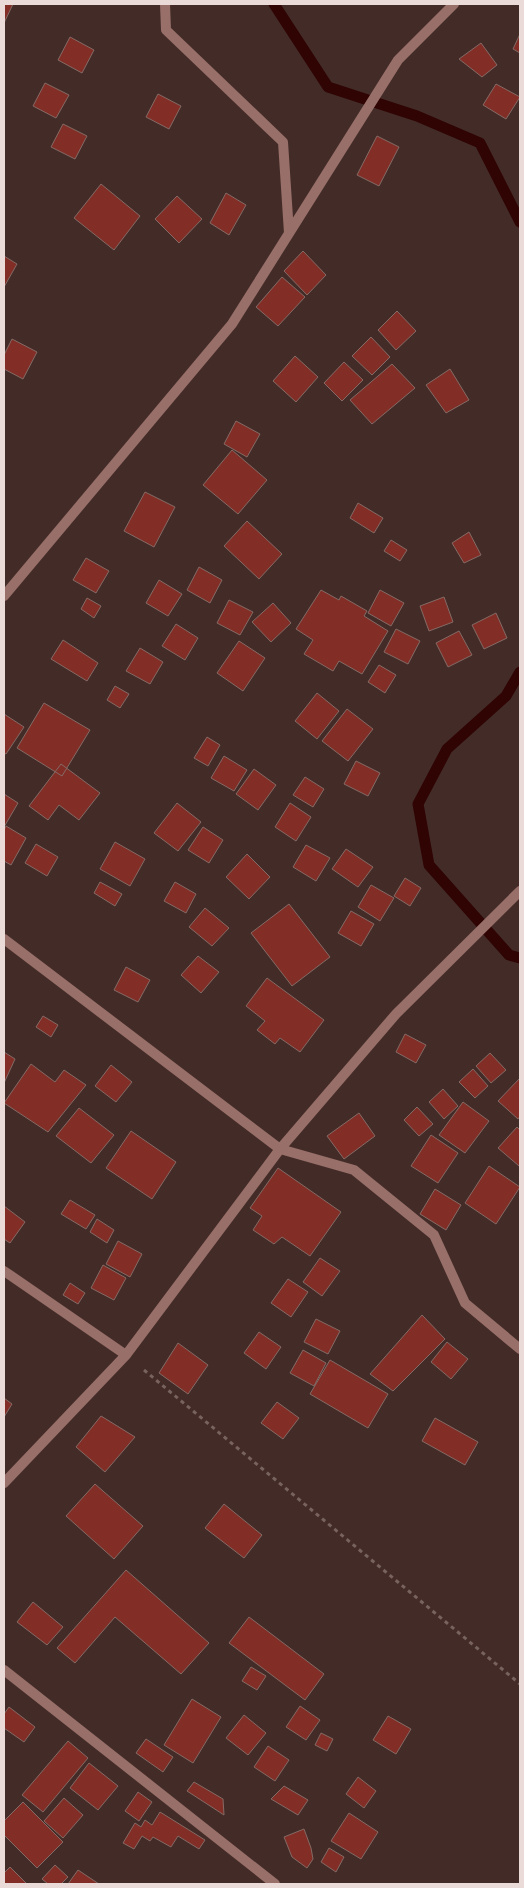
<svg xmlns="http://www.w3.org/2000/svg" width="524" height="1888" viewBox="0 0 524 1888" font-family="'IBM Plex Sans',sans-serif">
<style>
.lines{fill:none;stroke-linecap:round;stroke-linejoin:round}
.stream{stroke:#2f0403;stroke-width:11}
.building{fill:#822e26;stroke:#856a65}
.path{stroke:#78635f;stroke-width:3;stroke-dasharray:4 4;stroke-linecap:butt}
.minor{stroke:#986f69;stroke-width:10}
</style>
<rect width="100%" height="100%" fill="#432c28"/>
<g class="lines">
<path class="stream" d="M274 4 328 87 417 116 480 143 520 222
M520 672 506 696 447 749 418 804 429 865 509 955 520 958"/>
</g>
<path class="building" d="M4 4H13L4 23Z
M520 34V53L513 49Z
M70 37 94 50 82 73 58 60Z
M481 43 497 65 482 77 459 59Z
M45 83 69 95 56 118 33 106Z
M496 84 520 97 506 119 483 105Z
M158 94 181 106 169 129 146 117Z
M63 124 87 136 75 159 51 147Z
M377 136 399 147 379 186 357 175Z
M101 184 140 216 114 250 74 218Z
M226 193 246 205 229 235 210 223Z
M177 196 202 219 179 243 155 219Z
M303 251 326 275 307 295 284 271Z
M4 256 17 264 4 287Z
M282 277 305 297 278 326 256 307Z
M397 311 416 331 396 350 378 330Z
M371 337 390 357 372 375 352 356Z
M12 339 37 352 23 379 4 369V355Z
M295 356 318 377 296 402 273 381Z
M344 362 363 380 342 401 324 383Z
M392 364 415 388 372 424 350 400Z
M450 369 469 400 446 413 426 385Z
M236 421 260 434 247 457 224 444Z
M232 450 267 480 238 514 203 485Z
M145 492 175 507 154 547 124 531Z
M358 503 383 518 374 533 350 518Z
M247 521 282 554 259 579 224 546Z
M469 532 481 555 464 563 452 543Z
M391 540 407 550 400 561 384 551Z
M86 558 109 571 96 593 73 580Z
M199 567 222 580 210 603 187 590Z
M159 580 182 594 168 616 146 603Z
M321 590 339 600 341 596 367 611 364 616 388 631 362 674 339 661 333 671 304 654 313 640 296 629Z
M380 590 404 603 391 626 368 613Z
M444 597 453 622 429 631 420 606Z
M87 598 101 606 94 618 81 609Z
M229 600 253 612 240 635 217 623Z
M273 603 291 623 271 642 252 622Z
M496 613 507 638 484 649 472 625Z
M176 624 198 638 185 660 162 646Z
M396 629 420 641 408 664 384 652Z
M459 631 472 655 448 667 436 643Z
M63 640 98 663 87 681 51 659Z
M239 641 265 658 243 691 217 673Z
M140 648 163 662 150 684 126 671Z
M379 665 396 675 385 693 368 682Z
M115 686 129 694 120 708 107 700Z
M317 693 339 711 317 739 295 721Z
M44 703 90 730 62 776 17 748Z
M347 709 373 729 348 761 322 741Z
M4 714 24 727 6 754 4 753Z
M207 737 220 745 208 766 194 758Z
M224 756 247 770 234 791 211 778Z
M356 761 380 773 368 796 344 784Z
M61 764 100 793 79 820 59 805 48 820 29 806Z
M254 769 276 785 258 810 236 794Z
M305 777 324 789 313 807 293 795Z
M4 794 18 803 4 827Z
M177 803 201 822 178 851 154 833Z
M290 803 311 817 296 841 275 827Z
M6 826 26 838 11 865 4 861V830Z
M203 827 223 840 209 863 188 850Z
M115 842 145 859 130 886 100 869Z
M36 844 58 857 47 876 25 863Z
M306 845 330 858 316 881 293 867Z
M346 849 373 867 358 887 332 869Z
M247 854 270 877 249 899 226 877Z
M405 878 421 888 410 906 394 896Z
M100 882 122 894 115 906 94 893Z
M175 882 196 894 186 913 164 901Z
M371 885 394 898 380 921 358 907Z
M289 904 330 957 292 986 251 933Z
M205 908 229 928 212 946 189 927Z
M351 911 374 924 361 946 338 933Z
M198 956 219 972 201 993 181 975Z
M126 967 150 980 138 1002 114 990Z
M267 978 324 1020 300 1052 280 1038 275 1044 257 1030 265 1021 246 1006Z
M43 1016 58 1025 51 1037 36 1027Z
M405 1034 426 1045 416 1063 396 1052Z
M4 1052 15 1059 4 1083Z
M490 1053 506 1070 491 1083 476 1066Z
M31 1064 55 1082 64 1070 86 1085 48 1132 4 1103Z
M111 1065 132 1082 116 1102 95 1086Z
M473 1069 488 1086 475 1098 459 1082Z
M520 1078V1116L518 1119 498 1101Z
M443 1089 458 1106 444 1119 429 1102Z
M463 1102 489 1121 465 1153 439 1135Z
M417 1107 433 1124 419 1136 404 1120Z
M79 1108 114 1135 91 1163 56 1136Z
M359 1113 375 1136 344 1159 327 1136Z
M517 1127 520 1130V1164L519 1166 498 1148Z
M131 1131 176 1162 152 1199 106 1168Z
M431 1135 458 1153 438 1183 411 1166Z
M489 1166 520 1187 496 1224 465 1203Z
M278 1168 341 1212 310 1256 282 1237 274 1244 253 1230 262 1216 250 1208Z
M435 1189 461 1205 446 1230 420 1214Z
M70 1200 95 1215 86 1229 61 1214Z
M4 1206 25 1222 10 1243 4 1239Z
M97 1219 114 1230 107 1243 90 1232Z
M118 1241 142 1254 130 1277 106 1264Z
M320 1258 340 1271 322 1296 303 1282Z
M103 1265 126 1278 114 1300 91 1288Z
M288 1279 308 1292 291 1317 271 1303Z
M70 1283 85 1293 78 1304 63 1295Z
M422 1315 445 1339 393 1391 370 1374Z
M316 1319 340 1331 328 1354 304 1342Z
M259 1332 281 1347 266 1369 244 1353Z
M447 1342 468 1359 451 1379 431 1362Z
M178 1343 208 1365 188 1394 159 1373Z
M303 1350 326 1363 314 1386 290 1373Z
M330 1360 388 1394 368 1428 310 1394Z
M4 1398 12 1404 4 1417Z
M277 1402 299 1418 283 1439 261 1423Z
M101 1416 135 1437 105 1472 76 1447Z
M435 1418 478 1442 465 1465 422 1441Z
M95 1484 143 1526 114 1559 66 1516Z
M224 1504 262 1535 244 1558 205 1528Z
M126 1570 209 1643 181 1674 115 1617 75 1663 57 1648Z
M33 1602 63 1627 47 1645 17 1622Z
M249 1617 324 1674 305 1700 229 1643Z
M251 1667 266 1676 257 1690 242 1681Z
M192 1699 221 1717 193 1763 164 1745Z
M300 1706 320 1720 306 1740 286 1727Z
M9 1707 35 1727 24 1742 4 1728V1714Z
M244 1715 266 1733 248 1755 226 1738Z
M388 1716 411 1729 396 1754 373 1740Z
M321 1733 333 1739 327 1751 315 1745Z
M146 1739 173 1757 163 1772 136 1753Z
M68 1741 88 1758 43 1812 22 1795Z
M268 1746 289 1760 275 1781 254 1767Z
M89 1763 118 1786 98 1810 70 1788Z
M358 1777 376 1791 364 1808 346 1794Z
M194 1782 223 1799 224 1815 187 1791Z
M284 1786 308 1800 298 1815 271 1799Z
M138 1792 152 1802 139 1821 125 1811Z
M64 1798 83 1815 63 1838 44 1821Z
M23 1802 63 1842 37 1868 4 1835V1821Z
M160 1812 205 1840 199 1849 178 1836 171 1847 153 1837 150 1841 142 1836 134 1849 123 1843 135 1823 141 1827 145 1820 152 1825Z
M349 1813 378 1832 361 1859 331 1841Z
M304 1829 311 1848 313 1859 307 1868 292 1857 284 1837Z
M329 1848 344 1857 336 1872 321 1862Z
M55 1865 68 1877 61 1884H48L42 1879Z
M10 1867 27 1884H4V1873Z
M78 1870 99 1884H68Z"/>
<g class="lines">
<path class="path" d="M144 1370 520 1684"/>
<path class="minor" d="M165 4 166 30 283 142 289 233
M4 596 232 324 398 60 454 4
M4 939 280 1149 354 1170 434 1235 465 1303 520 1349
M4 1271 126 1355
M4 1483 126 1355 280 1149 396 1014 520 891
M4 1670 275 1884"/>
</g>
<rect width="524" height="1888" fill="none" stroke="#eadbd8" stroke-width="10"/>
</svg>
